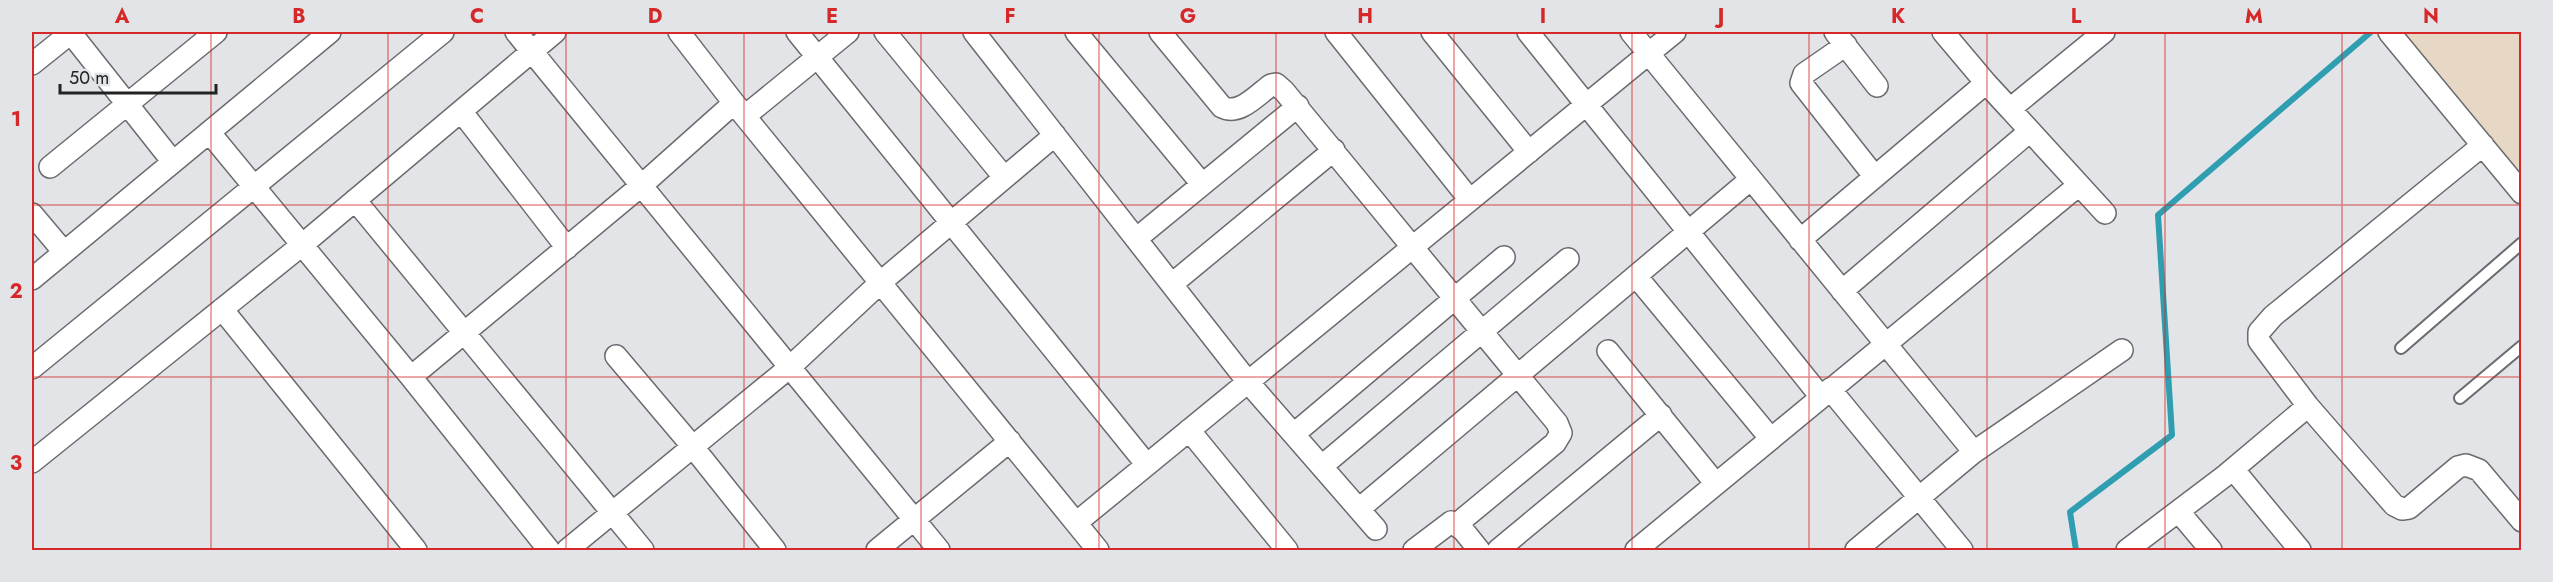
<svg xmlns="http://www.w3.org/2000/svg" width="2553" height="582" viewBox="0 0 2553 582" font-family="Jost,sans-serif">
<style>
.industrial{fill:#e6d8c5}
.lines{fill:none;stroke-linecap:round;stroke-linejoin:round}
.stream{stroke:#2f9eb1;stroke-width:6}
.lane-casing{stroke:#6a6b6e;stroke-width:14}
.street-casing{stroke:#6a6b6e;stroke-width:24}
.lane{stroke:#fff;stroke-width:10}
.street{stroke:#fff;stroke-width:21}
.grid{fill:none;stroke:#d62828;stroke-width:1.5;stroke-opacity:0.55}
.neatline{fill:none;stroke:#d62828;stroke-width:2}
.grid-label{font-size:20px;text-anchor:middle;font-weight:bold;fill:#d62828}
</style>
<rect width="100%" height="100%" fill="#e3e4e8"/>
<path class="industrial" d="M2401 32H2521V173Z"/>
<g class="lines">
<path class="stream" d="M2076 550 2070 512 2172 435 2158 215 2371 32"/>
<g class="lane-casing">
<path id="lane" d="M2401 348 2522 243
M2460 398 2522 346"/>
</g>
<g class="street-casing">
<path id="street" d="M70 32 173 162
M516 32 939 550
M679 32 734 103 1098 550
M797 32 1147 465
M885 32 1004 177
M974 32 1248 382 1376 529
M1076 32 1202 184
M1160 32 1222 107C1239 116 1257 95 1271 85L1276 84 1284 91 1557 423 1561 433 1555 443 1457 524
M1336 32 1470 200
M1432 32 1529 152
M1528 32 1821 397
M1631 32 1974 452
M1835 32 1877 86
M1943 32 1986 83
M2389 32 2522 193
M1846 45 1804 74 1801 83 1875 177
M32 64 72 32
M2010 109 2105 213
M461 111 567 248
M745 116 848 32
M209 132 411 377 549 550
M2483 145 2273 316 2259 332V341L2308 406 2394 505 2402 509 2409 508 2458 467 2466 465 2479 470 2522 521
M50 167 216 32
M355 200 643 550
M32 214 64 252
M1136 239 1298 106
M1800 240 1986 83 2010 109 2104 32
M1636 276 1771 439
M32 279 330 32
M1172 284 1334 150
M1842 291 2030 131
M222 309 416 550
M1608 351 1716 484
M616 356 693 447 775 550
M32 368 443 32
M411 377 642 185 734 103
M1830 389 1962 550
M1189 430 1287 550
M1294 434 1504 257
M32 462 302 245 555 32
M1322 466 1568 259
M2233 469 2300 550
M1359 509 1751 179
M2179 512 2211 550
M1076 523 1675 32
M567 550 790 367 881 282 1055 135
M877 550 1010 441
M1414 550 1451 522 1463 530 1479 550
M1498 550 1661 415
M1636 550 2079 185
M1856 550 1974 452 2122 350
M2127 550 2226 475 2308 406"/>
</g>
<use href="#lane" class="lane"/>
<use href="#street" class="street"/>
</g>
<path class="grid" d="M211 32V550M388 32V550M566 32V550M744 32V550M921 32V550M1099 32V550M1276 32V550M1454 32V550M1632 32V550M1809 32V550M1987 32V550M2165 32V550M2342 32V550M32 205H2522M32 377H2522"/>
<rect width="2553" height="582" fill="none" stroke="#e3e4e8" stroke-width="66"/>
<path d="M60 84v9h156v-9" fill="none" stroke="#212223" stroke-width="3"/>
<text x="69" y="84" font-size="18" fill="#212223" stroke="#e3e4e8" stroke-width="4.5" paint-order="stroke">50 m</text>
<rect x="33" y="33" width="2487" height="516" class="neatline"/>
<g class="grid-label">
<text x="122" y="23">A</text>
<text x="299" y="23">B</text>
<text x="477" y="23">C</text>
<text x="655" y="23">D</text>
<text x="832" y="23">E</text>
<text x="1010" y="23">F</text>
<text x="1188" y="23">G</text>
<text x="1365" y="23">H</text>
<text x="1543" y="23">I</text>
<text x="1721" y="23">J</text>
<text x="1898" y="23">K</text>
<text x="2076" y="23">L</text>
<text x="2254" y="23">M</text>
<text x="2431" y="23">N</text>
<text x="16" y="126">1</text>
<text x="16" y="298">2</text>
<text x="16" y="470">3</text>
</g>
</svg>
